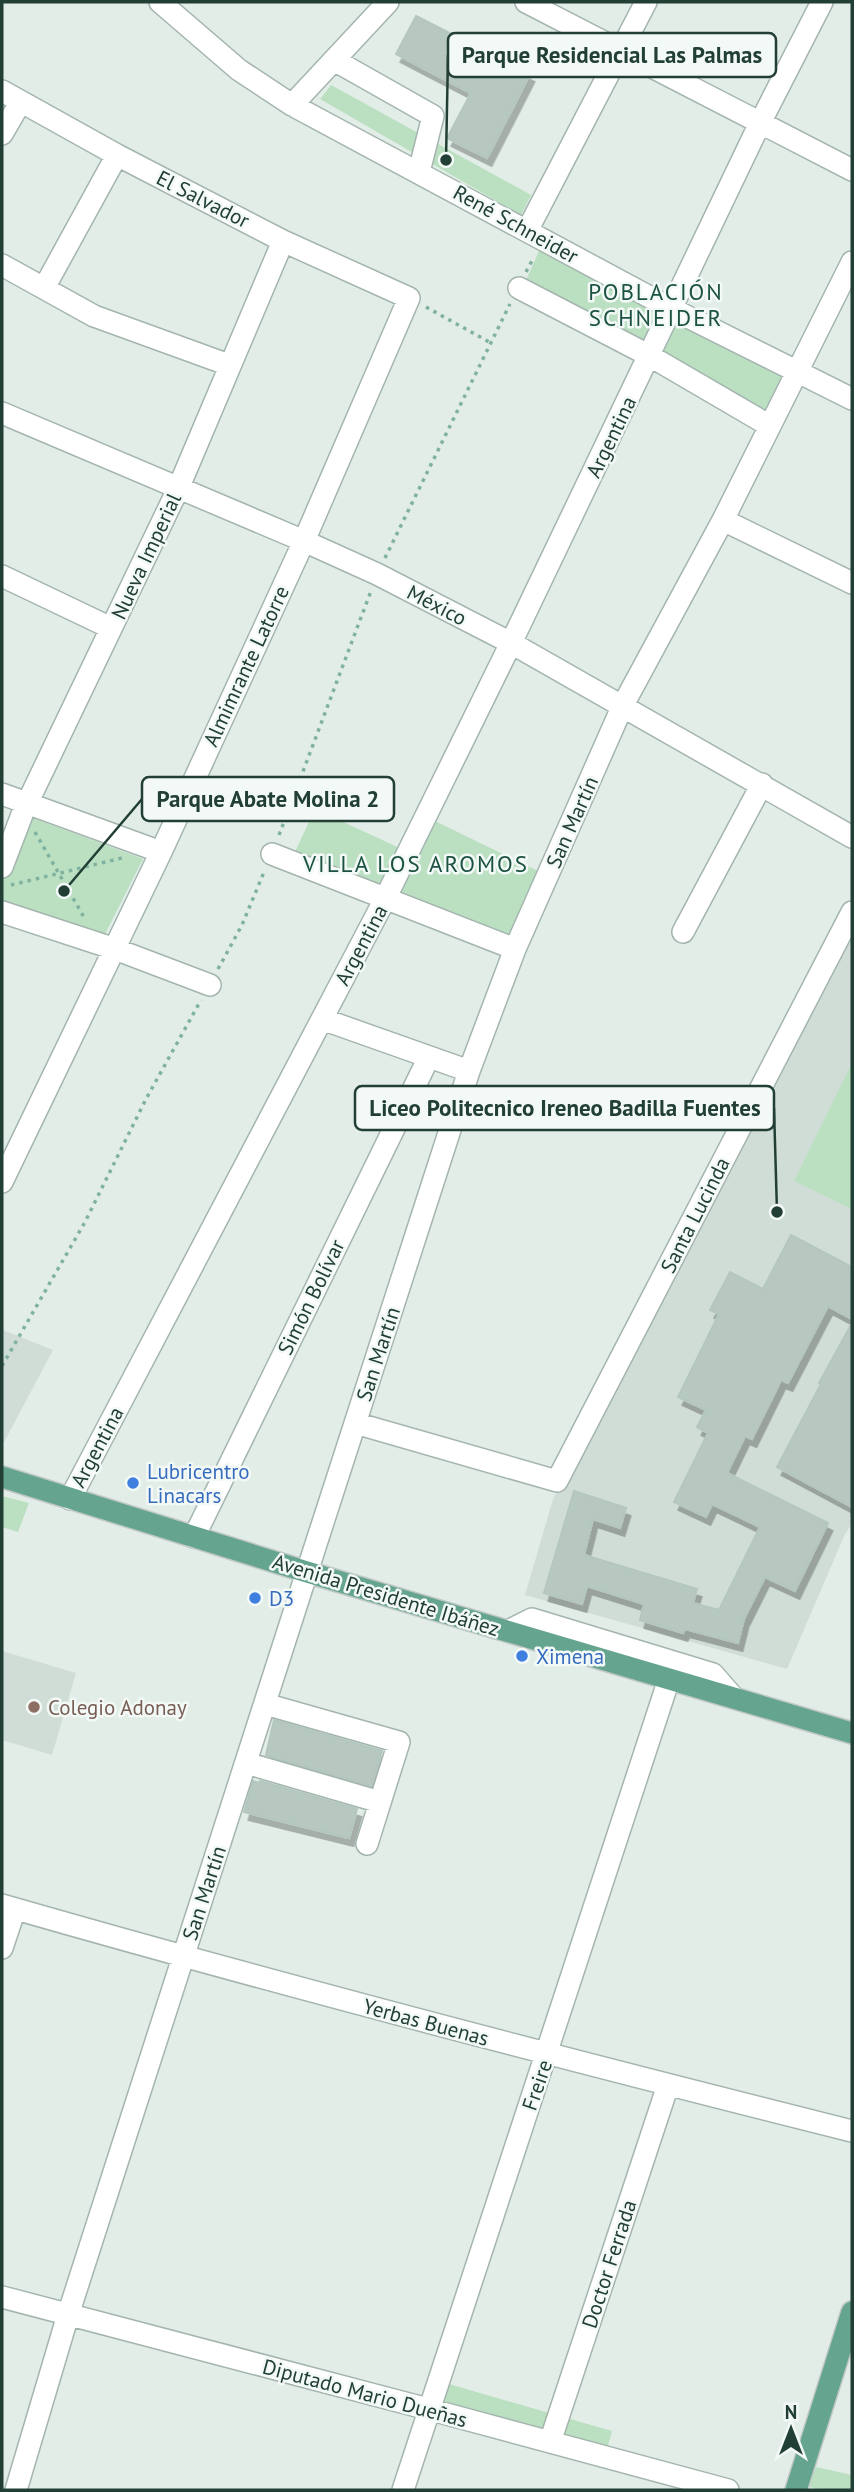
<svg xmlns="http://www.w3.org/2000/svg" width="854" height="2492" viewBox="0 0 854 2492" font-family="'PT Sans',sans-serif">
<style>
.built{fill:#d0ddd6}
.green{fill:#badfc1}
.building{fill:#b7c8c0;stroke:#b4c7be;stroke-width:2;filter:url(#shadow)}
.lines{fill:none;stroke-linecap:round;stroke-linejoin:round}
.minor-casing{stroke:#a4b5ae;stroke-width:24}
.major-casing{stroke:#c1c9c6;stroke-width:24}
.path{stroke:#81b29f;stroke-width:3.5;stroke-dasharray:3.5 5;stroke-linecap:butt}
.minor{stroke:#fff;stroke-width:21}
.major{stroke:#65a48f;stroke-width:21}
.shop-dot{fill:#3f7fe0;stroke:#f3f9f6;stroke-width:2.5}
.education-dot{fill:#8d6e63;stroke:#f3f9f6;stroke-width:2.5}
.labels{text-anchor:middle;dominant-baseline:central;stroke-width:5;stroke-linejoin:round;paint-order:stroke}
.street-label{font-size:21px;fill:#213f35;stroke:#f3f9f6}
.shop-label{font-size:21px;fill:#366cbe;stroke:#f3f9f6;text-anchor:start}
.education-label{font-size:21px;fill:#785e54;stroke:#f3f9f6;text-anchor:start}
.neighbourhood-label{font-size:23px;letter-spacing:2px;fill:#1c5241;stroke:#f3f9f6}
.leader{fill:none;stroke:#213f35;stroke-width:2.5}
.callout-dot{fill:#213f35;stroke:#f3f9f6;stroke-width:2.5}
.callout{fill:#f3f9f6;stroke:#213f35;stroke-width:2.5}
.callout-label{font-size:23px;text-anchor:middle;font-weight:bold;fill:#213f35}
</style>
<defs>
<filter id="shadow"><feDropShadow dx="4.5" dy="8" stdDeviation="0" flood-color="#0004"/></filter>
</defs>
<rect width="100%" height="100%" fill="#e2ede7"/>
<path class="built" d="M852 925V1524L845 1534 787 1669 525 1595 553 1499Z
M3 1330 53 1350 2 1446V1333Z
M2 1651 76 1673 52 1755 2 1740Z"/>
<path class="green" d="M331 85 531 195 521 215 320 99Z
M540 249 784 374 764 414 526 280Z
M315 809 417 856 435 821 538 871 509 942 295 852Z
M28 816 143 859 102 940 2 907V875Z
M852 1063V1209L794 1181Z
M2 1496 29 1503 18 1532 2 1527Z
M442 2382 556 2415 549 2438 434 2405Z
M563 2417 612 2431 606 2453 555 2439Z
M816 2467 852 2475V2490H823L809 2487Z"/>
<path class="building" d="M416 16 530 74 487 158 447 138 471 93 396 54Z
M791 1235 852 1267V1319L828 1306 788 1383 781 1380 752 1439 745 1436 727 1473 828 1523 795 1591 765 1577 744 1619 738 1643 685 1629 683 1633 640 1620 644 1604 587 1586 582 1604 544 1593 574 1491 626 1508 620 1528 593 1519 584 1555 697 1589 693 1603 719 1610 760 1527 712 1504 706 1517 674 1502 708 1433 697 1427 706 1410 678 1397 719 1314 710 1310 730 1272 763 1289Z
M852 1323V1507L777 1467 821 1384 819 1383Z
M274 1720 382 1751 371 1786 266 1755Z
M253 1781 259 1783 260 1781 357 1809 349 1838 244 1812Z"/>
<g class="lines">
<g class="minor-casing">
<path id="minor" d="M160 2 239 70 292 105 672 309 852 399
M526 2 852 170
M334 60 433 116 419 172
M2 91 117 155 283 241 409 298 304 541 161 852 2 1182
M292 105 388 2
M2 134 20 103
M527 231 646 2
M2 265 94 316 229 365
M44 288 117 155
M519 288 650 356 770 426
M2 413 304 541 377 574 511 643 852 837
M723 520 852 583
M2 576 111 628
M2 794 161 852
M272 854 515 949
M2 867 23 812 178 489 283 241
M2 912 115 949 210 985
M683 932 762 784
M322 1019 469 1071
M355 1423 557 1481 852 912
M70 1499 385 899 511 643 760 123 822 2
M194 1537 429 1057
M508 1631 532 1619 713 1674 733 1697
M265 1704 399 1742 367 1844
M246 1763 380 1802
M2 1905C284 1986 568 2060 852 2131
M2 1948 15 1909
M2 2297 428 2409 728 2490
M550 2442 668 2085
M16 2490 68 2315 316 1544 469 1071 515 949 623 705 723 520 852 262
M403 2490 669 1679"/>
</g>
<g class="major-casing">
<path id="major" d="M2 1477 307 1572 852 1733
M796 2490 852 2312"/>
</g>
<path class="path" d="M526 272 534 257
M426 307 491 343
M385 558 510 304
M35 832 85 919
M279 835 371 591
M11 885 122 858
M218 969 242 925 264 872
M2 1366 85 1222 146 1099 201 1000"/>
<use href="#minor" class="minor"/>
<use href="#major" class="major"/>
</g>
<g class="shop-dot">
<circle cx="133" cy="1483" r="7"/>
<circle cx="255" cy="1598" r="7"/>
<circle cx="522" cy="1656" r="7"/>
</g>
<circle class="education-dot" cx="34" cy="1707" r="7"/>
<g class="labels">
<g class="street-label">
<text transform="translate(203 199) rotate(27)">El Salvador</text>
<text transform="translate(516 224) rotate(29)">René Schneider</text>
<text transform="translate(611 437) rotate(-64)">Argentina</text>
<text transform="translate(146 556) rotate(-65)">Nueva Imperial</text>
<text transform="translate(437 605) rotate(27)">México</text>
<text transform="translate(246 666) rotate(-65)">Almimrante Latorre</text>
<text transform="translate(572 822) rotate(-66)">San Martín</text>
<text transform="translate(361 945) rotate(-62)">Argentina</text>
<text transform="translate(695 1215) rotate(-63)">Santa Lucinda</text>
<text transform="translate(311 1297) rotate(-64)">Simón Bolívar</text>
<text transform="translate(378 1354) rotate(-72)">San Martín</text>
<text transform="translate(97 1447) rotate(-62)">Argentina</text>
<text transform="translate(386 1595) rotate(17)">Avenida Presidente Ibáñez</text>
<text transform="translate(204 1893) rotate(-72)">San Martín</text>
<text transform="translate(426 2022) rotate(15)">Yerbas Buenas</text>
<text transform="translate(537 2085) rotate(-71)">Freire</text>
<text transform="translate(609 2264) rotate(-72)">Doctor Ferrada</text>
<text transform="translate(365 2393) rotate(15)">Diputado Mario Dueñas</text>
</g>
<g class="shop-label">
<text x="147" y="1471">Lubricentro<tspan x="147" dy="24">Linacars</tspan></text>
<text x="269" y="1598">D3</text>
<text x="536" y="1656">Ximena</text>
</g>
<g class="education-label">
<text x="48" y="1707">Colegio Adonay</text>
</g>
<g class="neighbourhood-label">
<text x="656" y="291">POBLACIÓN<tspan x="656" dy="26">SCHNEIDER</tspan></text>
<text x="416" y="863">VILLA LOS AROMOS</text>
</g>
</g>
<path class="leader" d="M446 160L448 55M64 891L142 799M777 1212L774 1108"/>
<g class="callout-dot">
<circle cx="446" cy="160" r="7"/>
<circle cx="64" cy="891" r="7"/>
<circle cx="777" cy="1212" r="7"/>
</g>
<g class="callout">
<rect x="448" y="33" width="328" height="44" rx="7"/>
<rect x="142" y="777" width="252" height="44" rx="7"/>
<rect x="355" y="1086" width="419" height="44" rx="7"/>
</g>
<g class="callout-label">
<text x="612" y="63">Parque Residencial Las Palmas</text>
<text x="268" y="807">Parque Abate Molina 2</text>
<text x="565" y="1116">Liceo Politecnico Ireneo Badilla Fuentes</text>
</g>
<rect width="854" height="2492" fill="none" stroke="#213f35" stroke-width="7"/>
<g transform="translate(791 2429)" stroke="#f3f9f6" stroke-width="5" paint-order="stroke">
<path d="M0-5L12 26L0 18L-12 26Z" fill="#213f35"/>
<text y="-10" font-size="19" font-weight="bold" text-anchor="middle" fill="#213f35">N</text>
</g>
</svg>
